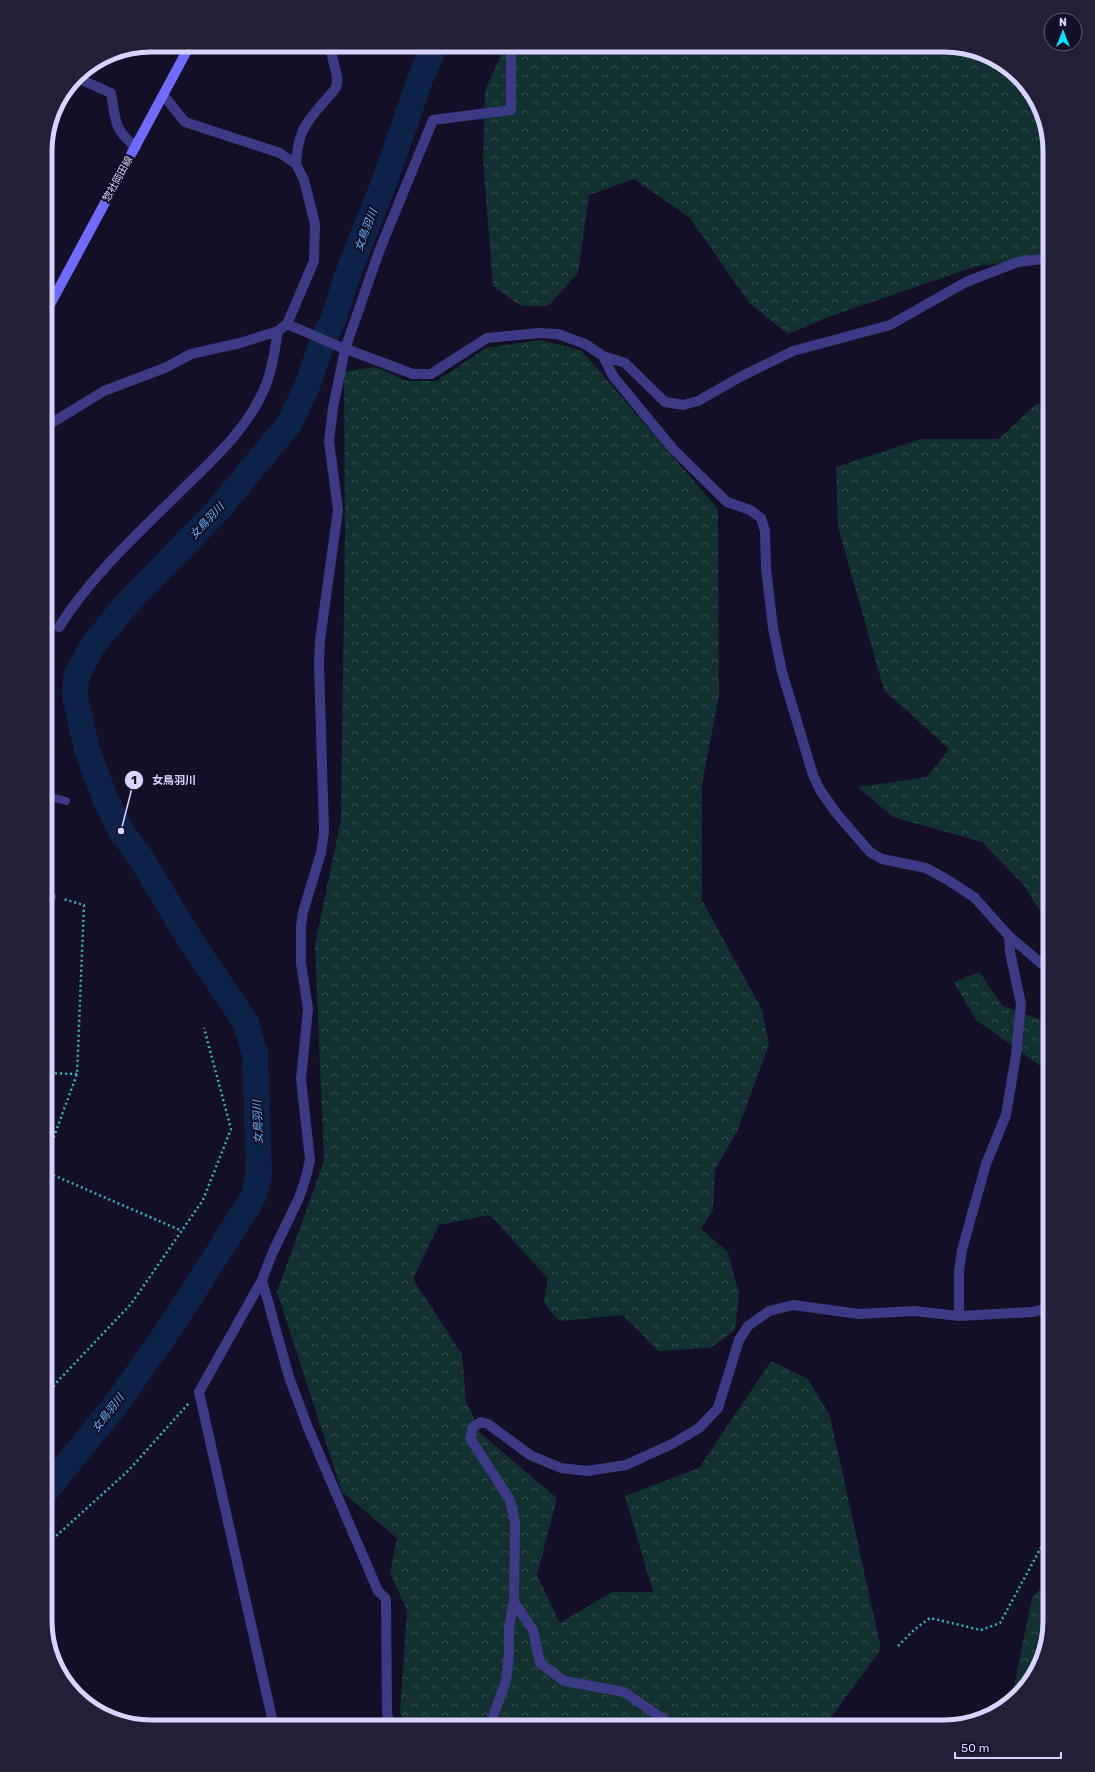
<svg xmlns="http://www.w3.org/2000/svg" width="1095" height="1772" viewBox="0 0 1095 1772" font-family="Rubik,'Noto Sans JP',sans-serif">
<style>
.forest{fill:url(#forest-crowns)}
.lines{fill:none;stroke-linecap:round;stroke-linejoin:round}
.river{stroke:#0c2248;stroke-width:26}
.path{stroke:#2fb8b0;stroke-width:2.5;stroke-dasharray:2 3;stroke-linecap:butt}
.service{stroke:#3d3a85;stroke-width:8}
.minor{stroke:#3d3a85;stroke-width:10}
.secondary{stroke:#6f6bff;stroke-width:10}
.labels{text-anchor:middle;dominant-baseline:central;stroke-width:4;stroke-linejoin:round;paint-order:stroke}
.street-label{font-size:10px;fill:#d9d4ff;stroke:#130f26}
.water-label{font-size:11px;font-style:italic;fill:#62b6ff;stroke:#130f26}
.rim{fill:none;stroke:#d9d4ff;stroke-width:5}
.leader{fill:none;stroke:#d9d4ff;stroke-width:1.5}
.callout-dot{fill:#d9d4ff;stroke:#130f26;stroke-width:1.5}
.mark-label{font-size:12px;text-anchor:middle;font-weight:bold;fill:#111}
.callout-label{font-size:11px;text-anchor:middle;font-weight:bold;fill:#d9d4ff;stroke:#130f26;stroke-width:4;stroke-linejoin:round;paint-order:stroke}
</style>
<defs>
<pattern id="forest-crowns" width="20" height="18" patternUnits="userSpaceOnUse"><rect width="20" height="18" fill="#12302f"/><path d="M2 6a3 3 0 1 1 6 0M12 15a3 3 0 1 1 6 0" fill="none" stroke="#344d4e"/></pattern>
</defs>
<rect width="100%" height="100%" fill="#130f26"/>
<path class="forest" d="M505 45H951L1003 63 1039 104 1050 151V255L974 267 831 316 788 334 750 304 689 217 634 179 589 195 578 273 548 306H521L493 286 483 160 485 91Z
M539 340 581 350 718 509 719 696 702 784V900L762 1010 769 1044 737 1132 715 1169 713 1210 701 1229 728 1252 739 1294 735 1330 710 1348 658 1351 623 1315 559 1321 544 1303 548 1279 490 1215 439 1225 413 1279 462 1354 466 1401 480 1433 557 1498 537 1575 560 1623 612 1592H653L625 1496 699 1468 771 1361 808 1379 830 1416 881 1649 824 1727H409L400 1713 407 1610 390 1573 397 1538 342 1492 277 1292 324 1161 315 945 341 819 345 534 344 372 375 367 407 381H436L486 348Z
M1037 403 1050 409V926L1022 883 982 842 893 817 858 787 927 777 949 749 884 690 838 527 836 467 921 439H999Z
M979 972 1003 1006 1050 1023V1073L976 1020 954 982Z
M1050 1578V1621L1032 1680 1016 1694 1014 1686 1032 1598Z"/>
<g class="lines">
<path class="river" d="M45 1492 116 1404 172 1325 249 1204 254 1195 259 1174 255 1054 245 1021 192 943 139 855 121 831 105 798 87 750 75 696 76 677 91 648 123 608 218 510 289 424 306 389 323 340 333 320 350 268 384 183 421 77 435 45"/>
<path class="path" d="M45 1073 77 1074
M45 1161 77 1074 84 905 63 899
M45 1165 46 1172 182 1231
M45 1399 55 1384 131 1304 203 1200 231 1129 204 1028
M45 1546 128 1471 189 1403
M898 1646 915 1629 930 1618 981 1630 1000 1623 1050 1531"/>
<path class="service" d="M45 795 66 801
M45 894 52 897"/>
<path class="minor" d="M75 77 111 93C116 120 113 129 136 147
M164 96 185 122 280 153 296 164 304 180 315 224 314 261 287 324
M296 164C298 134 303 126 322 104 326 99 333 93 336 87 341 73 328 59 333 45
M603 356 613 376 673 449 727 502 750 510 761 518 765 531 766 568 773 628 782 672 813 775 820 790 837 814 870 852 882 859 926 868 946 879 974 897 1009 936 1050 971
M45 427 104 391 167 367 191 354 240 343 278 331 287 324 338 346 413 374H431L487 338 539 333 558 334 585 344 603 356 625 363 665 402 683 405 698 401 742 376 793 351 890 325 966 282 1018 262 1050 258
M59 627C93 573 143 529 188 484 219 454 252 423 267 382 273 366 275 348 278 331
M262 1280 289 1377 308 1428 378 1591 386 1599 387 1713 390 1727
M959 1316V1271L962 1250 986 1164 1006 1115 1016 1055 1021 1004 1010 952 1009 936
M514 1602 533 1630 540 1663 564 1681 624 1692 675 1727
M274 1727 199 1392 262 1280 272 1254 299 1198 306 1177 310 1160 301 1079 308 1009 301 963V926L303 912 321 853 324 832 319 664 320 640 338 510 329 441 333 408 345 349 380 249 433 120 511 110V45
M492 1727 494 1714 506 1681 509 1655V1627L514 1602 515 1522 510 1500 470 1438 473 1427 481 1422 488 1424 530 1455 561 1468 587 1471 626 1465 672 1444 699 1428 718 1408 739 1340 748 1326 769 1311 793 1305 859 1314 914 1311 959 1316 1032 1312 1050 1308"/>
<path class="secondary" d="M45 314 190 45"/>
</g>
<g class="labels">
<g class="street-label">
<text transform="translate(118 179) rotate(-61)">惣社岡田線</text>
</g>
<g class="water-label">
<text transform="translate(366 230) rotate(-69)">女鳥羽川</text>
<text transform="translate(207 521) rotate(-47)">女鳥羽川</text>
<text transform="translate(258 1122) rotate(-92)">女鳥羽川</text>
<text transform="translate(108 1413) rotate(-52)">女鳥羽川</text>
</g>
</g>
<path d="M0 0H1095V1772H0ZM151 52H944A99 99 0 0 1 1043 151V1621A99 99 0 0 1 944 1720H151A99 99 0 0 1 52 1621V151A99 99 0 0 1 151 52Z" fill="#231f37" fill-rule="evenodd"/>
<path class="rim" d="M151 52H944A99 99 0 0 1 1043 151V1621A99 99 0 0 1 944 1720H151A99 99 0 0 1 52 1621V151A99 99 0 0 1 151 52Z"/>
<path class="leader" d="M121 831L134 780"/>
<g class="callout-dot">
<circle cx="121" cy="831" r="4"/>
<circle cx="134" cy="780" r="10"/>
</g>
<g class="mark-label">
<text x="134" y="784">1</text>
</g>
<g class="callout-label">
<text x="174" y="784">女鳥羽川</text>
</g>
<g transform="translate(1063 32)"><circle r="19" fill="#130f26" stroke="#625e7d"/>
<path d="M0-3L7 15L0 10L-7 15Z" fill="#00e5ff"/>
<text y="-6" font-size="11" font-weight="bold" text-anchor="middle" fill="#d9d4ff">N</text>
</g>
<path d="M955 1752v6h106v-6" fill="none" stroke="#d9d4ff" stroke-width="2"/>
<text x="961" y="1752" font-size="12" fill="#d9d4ff" stroke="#130f26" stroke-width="3" paint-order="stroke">50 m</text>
</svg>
